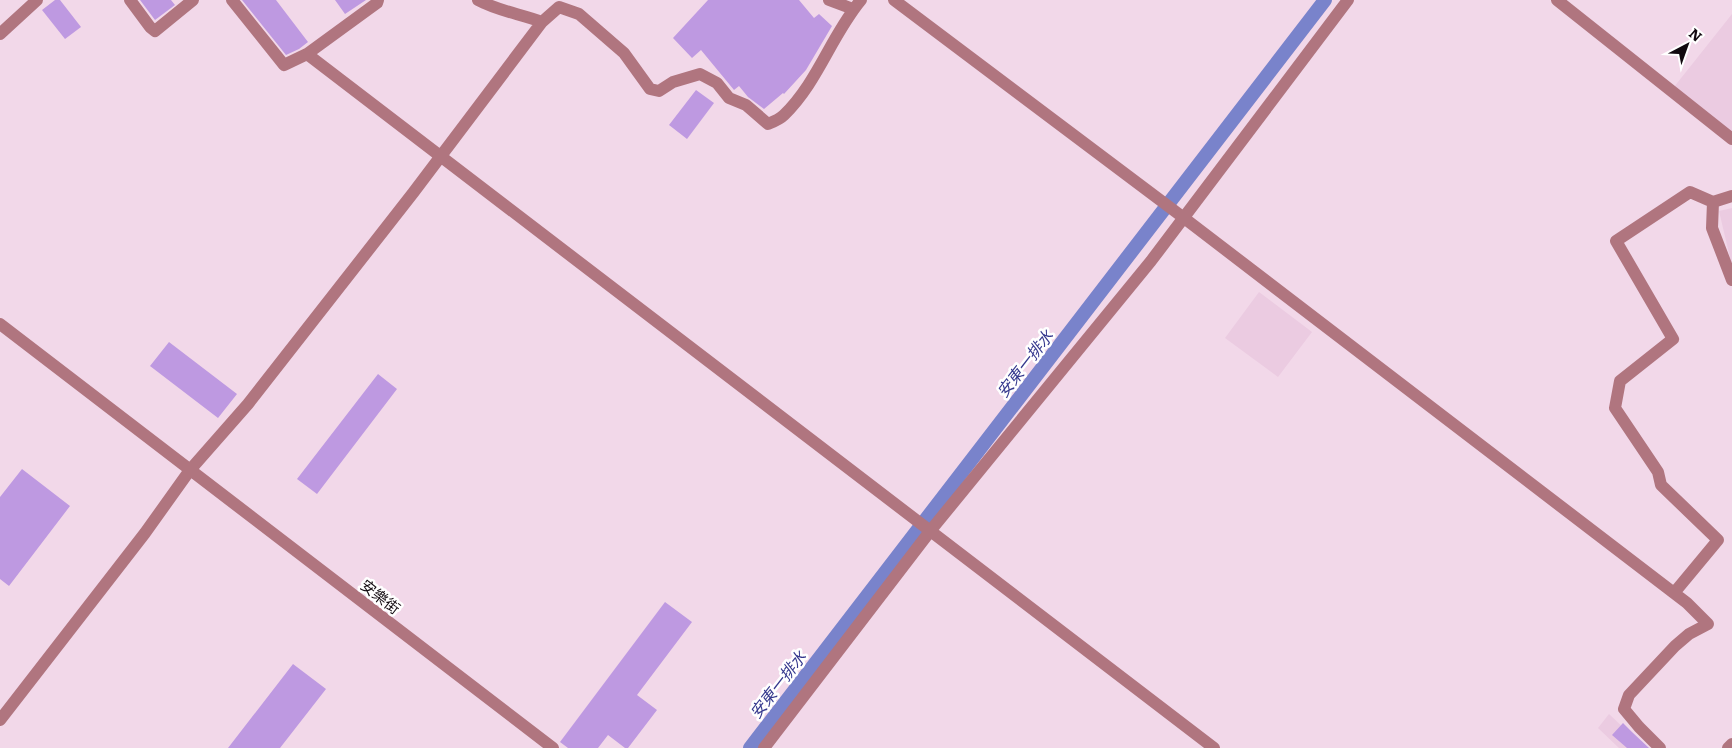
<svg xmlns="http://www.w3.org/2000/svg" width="1732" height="748" viewBox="0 0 1732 748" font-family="Literata,'Noto Sans TC',serif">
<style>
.built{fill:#ebcbe1}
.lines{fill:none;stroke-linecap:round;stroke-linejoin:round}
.canal{stroke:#7983cb;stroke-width:14}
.building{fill:#be99e1}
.minor{stroke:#b0757f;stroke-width:12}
.labels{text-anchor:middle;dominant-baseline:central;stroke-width:5;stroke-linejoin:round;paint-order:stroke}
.street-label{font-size:15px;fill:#11090f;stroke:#fff}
.water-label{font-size:16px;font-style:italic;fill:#36398e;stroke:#fff}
</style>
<rect width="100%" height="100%" fill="#f2d8e9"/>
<path class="built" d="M1732 14V133L1674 87Z
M1732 208V266L1719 211Z
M1259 292 1312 332 1278 377 1225 338Z
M1609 714 1645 748H1619L1598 728Z"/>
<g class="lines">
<path class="canal" d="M750 748 1325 0"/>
</g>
<path class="building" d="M55 0H60L81 27 65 39 42 10Z
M140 0H171L175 5 155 20Z
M242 0H276L308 42 299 49 286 55Z
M335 0H366L345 14Z
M708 0H799L814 18 819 14 832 26 806 70 784 94 783 93 764 109 748 97 739 86 734 90 701 50 692 58 673 38Z
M696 90 714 103 687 139 669 125Z
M169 342 237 394 218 418 150 366Z
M378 374 397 389 317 494 297 479Z
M22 469 70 506 9 586 0 579V497Z
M665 602 692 622 637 695 657 710 628 748H625L608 735 598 748H568L560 742Z
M293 664 326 689 280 748H228Z
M1623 723 1632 732 1649 748H1627L1612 735Z"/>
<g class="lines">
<path class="minor" d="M130 0 150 27 155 31 193 0
M232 0 284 65 307 54 1214 748
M478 0C498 11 521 14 542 22L559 7 579 14 624 53 650 89 659 91 673 82 700 74 717 83 729 98 746 105 768 124C773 122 780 119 784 115 818 82 831 36 861 0
M829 0 853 9
M894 0 1184 218 1687 603 1708 624 1689 634 1675 646 1629 695 1624 709 1639 727 1660 748
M1557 0 1732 139
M0 34 37 0
M307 54 377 3 378 0
M1713 202 1712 228 1732 280
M0 324 553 748
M1674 593 1718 540 1661 485 1658 472 1615 408 1620 381 1673 339 1616 241 1690 192 1713 202 1732 196
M0 720 145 533 190 470 248 404 413 193 542 22
M764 748 931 530 1151 261 1348 0
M1728 748 1732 744"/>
</g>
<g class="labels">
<g class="street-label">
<text transform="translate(381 596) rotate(38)">安樂街</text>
</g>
<g class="water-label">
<text transform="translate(1024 363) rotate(-52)">安東一排水</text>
<text transform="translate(777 684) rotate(-52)">安東一排水</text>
</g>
</g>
<g transform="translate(1687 45) rotate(41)" stroke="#ffffff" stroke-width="4" paint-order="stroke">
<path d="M0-4L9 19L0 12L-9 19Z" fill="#11090f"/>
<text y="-8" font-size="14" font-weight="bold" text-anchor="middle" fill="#11090f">N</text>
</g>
</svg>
